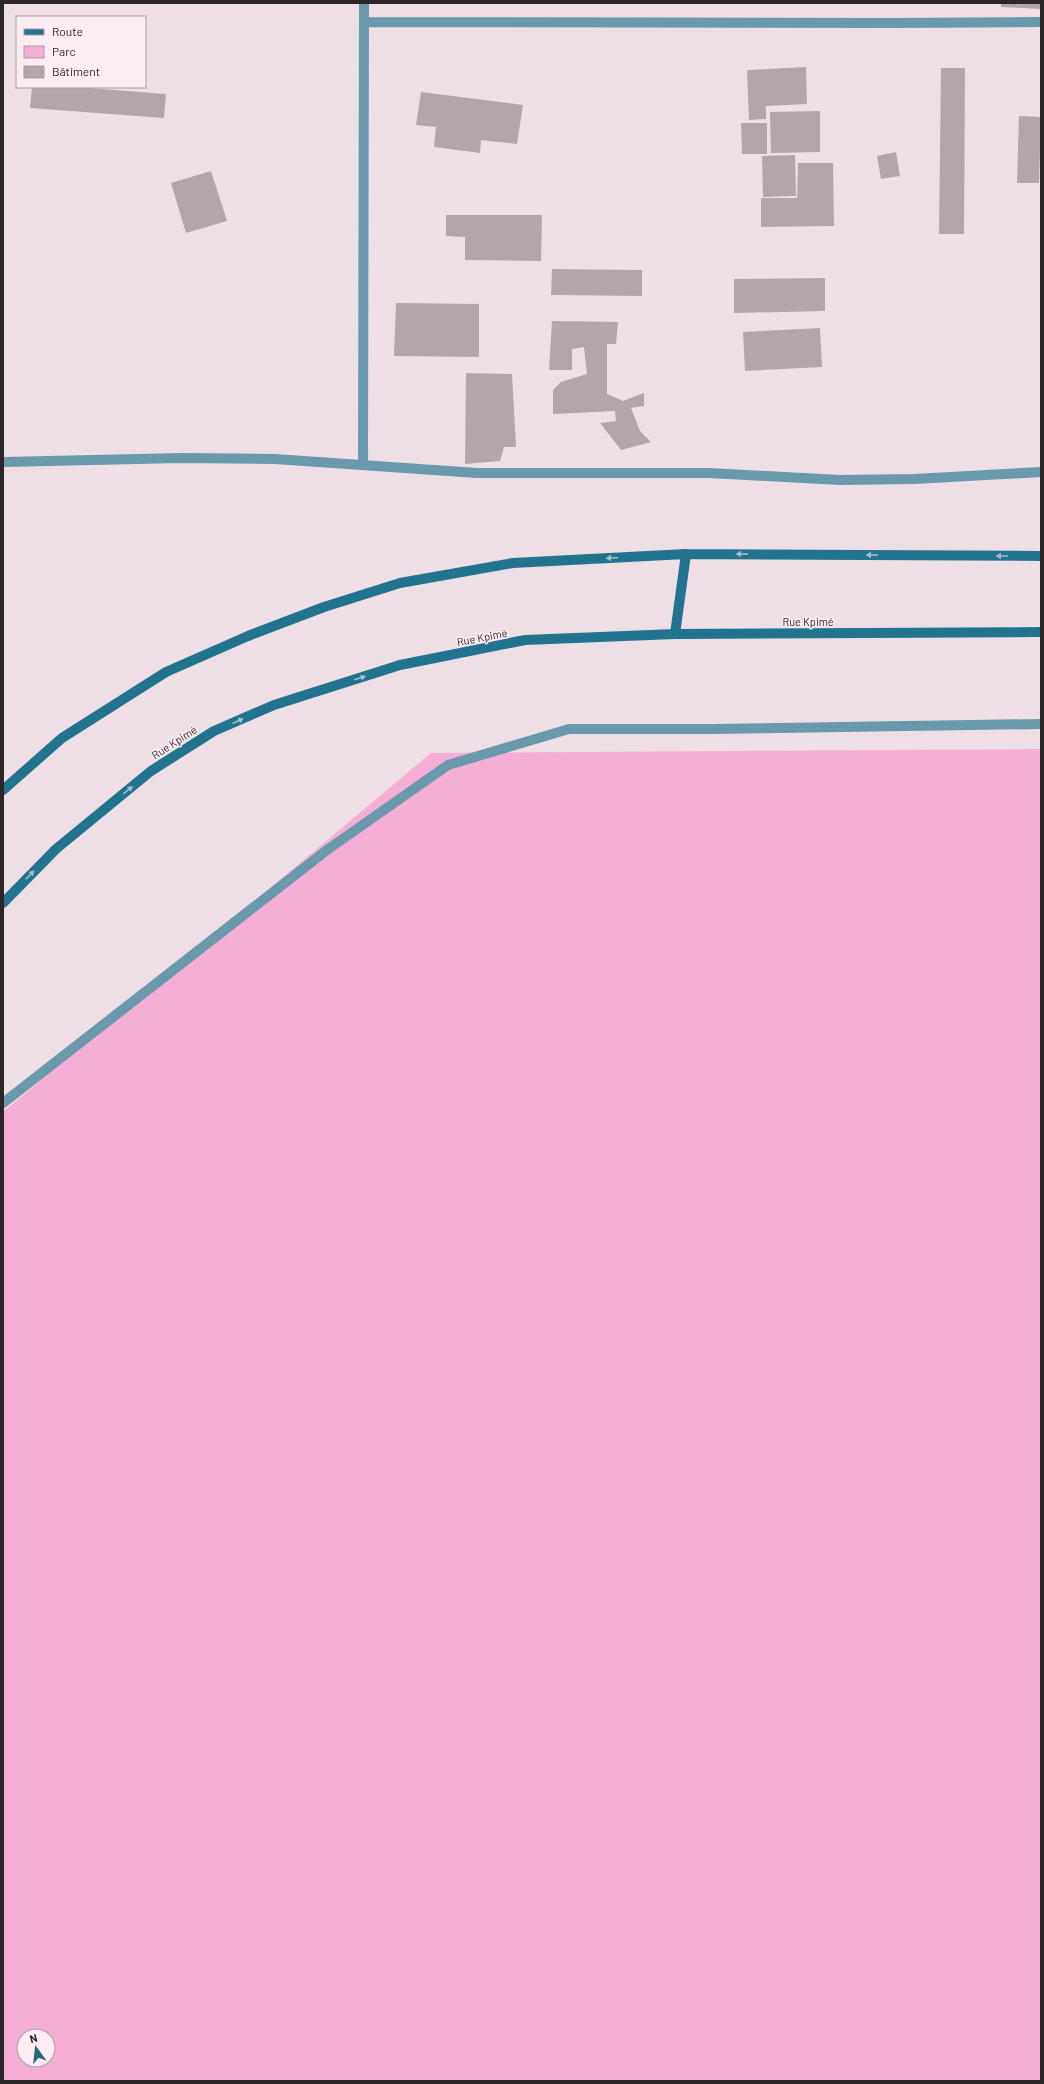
<svg xmlns="http://www.w3.org/2000/svg" width="1044" height="2084" viewBox="0 0 1044 2084" font-family="Barlow,sans-serif">
<style>
.green{fill:#f5aed4;fill-rule:evenodd}
.building{fill:#b4a5ac}
.lines{fill:none;stroke-linecap:round;stroke-linejoin:round}
.lane{stroke:#6a99ab;stroke-width:10}
.street{stroke:#6a99ab;stroke-width:10}
.secondary{stroke:#22748e;stroke-width:10}
.oneway{fill:#a5bccb}
.labels{text-anchor:middle;dominant-baseline:central;stroke-width:3;stroke-linejoin:round;paint-order:stroke}
.street-label{font-size:11px;fill:#2c2629;stroke:#fcecf4}
</style>
<rect width="100%" height="100%" fill="#eedfe6"/>
<path class="green" d="M1041 749V2081H3V1112L431 753ZM24 2036H48V2060H24Z"/>
<path class="building" d="M1001 3H1041V9L1001 7Z
M806 67 807 104 766 106V119L749 120 747 70Z
M941 68H965L964 234H939Z
M32 87H76L166 94 164 118 30 108Z
M421 92 523 105 517 144 481 140 480 153 434 147 436 127 416 125Z
M820 111V152L771 153 770 112Z
M1019 116 1041 117 1039 183H1017Z
M741 123H767V154H742Z
M896 152 900 176 881 179 877 156Z
M795 155 796 196 763 197 762 156Z
M798 163H833L834 226 761 227V198H797Z
M211 171 227 221 186 233 171 183Z
M446 215H542L541 261 465 260V237L446 236Z
M552 269 642 270V296L551 295Z
M825 278V311L734 313V279Z
M396 303 479 304V357L394 356Z
M552 321 618 322 616 344H607V394L623 401 644 393V406L631 408 640 431 651 442 621 450 600 423 616 421 615 411 553 414V390L561 382 587 374 584 347 572 349V370H549Z
M820 328 822 367 745 371 743 332Z
M466 373 512 374 516 447H504L500 461 465 464Z"/>
<g class="lines">
<path class="lane" d="M3 1103 327 850 448 765 569 729H712L1041 724"/>
<path class="street" d="M364 22 890 23 1041 22
M3 462 182 458 275 459 477 473H709L840 480 914 479 1041 472
M363 464 364 3"/>
<path class="secondary" d="M675 634 686 554
M3 790 62 738 166 672 248 636 324 607 400 583 513 563 686 554 1041 556
M3 903 56 849 151 771 214 731 274 705 400 665 525 640 675 634 1041 632"/>
</g>
<defs><path id="oneway-solid" d="M-6-.8H1V-3.2L6.5 0L1 3.2V.8H-6Z"/></defs>
<g class="oneway">
<use href="#oneway-solid" transform="translate(742 554) rotate(-179)"/>
<use href="#oneway-solid" transform="translate(872 555) rotate(-180)"/>
<use href="#oneway-solid" transform="translate(1002 556) rotate(-180)"/>
<use href="#oneway-solid" transform="translate(612 558) rotate(177)"/>
<use href="#oneway-solid" transform="translate(360 678) rotate(-17)"/>
<use href="#oneway-solid" transform="translate(238 721) rotate(-24)"/>
<use href="#oneway-solid" transform="translate(128 790) rotate(-39)"/>
<use href="#oneway-solid" transform="translate(30 875) rotate(-46)"/>
</g>
<g class="labels">
<g class="street-label">
<text x="808" y="621">Rue Kpimé</text>
<text transform="translate(482 637) rotate(-11)">Rue Kpimé</text>
<text transform="translate(174 742) rotate(-33)">Rue Kpimé</text>
</g>
</g>
<rect width="1044" height="2084" fill="none" stroke="#2c2629" stroke-width="8"/>
<rect x="16" y="16" width="130" height="72" fill="#fcecf4" stroke="#a99da3"/>
<rect x="24" y="29" width="20" height="6" fill="#22748e" stroke="#a99da3"/>
<text x="52" y="36" font-size="12" fill="#2c2629">Route</text>
<rect x="24" y="46" width="20" height="12" fill="#f5aed4" stroke="#a99da3"/>
<text x="52" y="56" font-size="12" fill="#2c2629">Parc</text>
<rect x="24" y="66" width="20" height="12" fill="#b4a5ac" stroke="#a99da3"/>
<text x="52" y="76" font-size="12" fill="#2c2629">Bâtiment</text>
<g transform="translate(36 2048) rotate(345)"><circle r="19" fill="#fcecf4" stroke="#a99da3"/>
<path d="M0-3L7 15L0 10L-7 15Z" fill="#27677b"/>
<text y="-6" font-size="11" font-weight="bold" text-anchor="middle" fill="#2c2629">N</text>
</g>
</svg>
